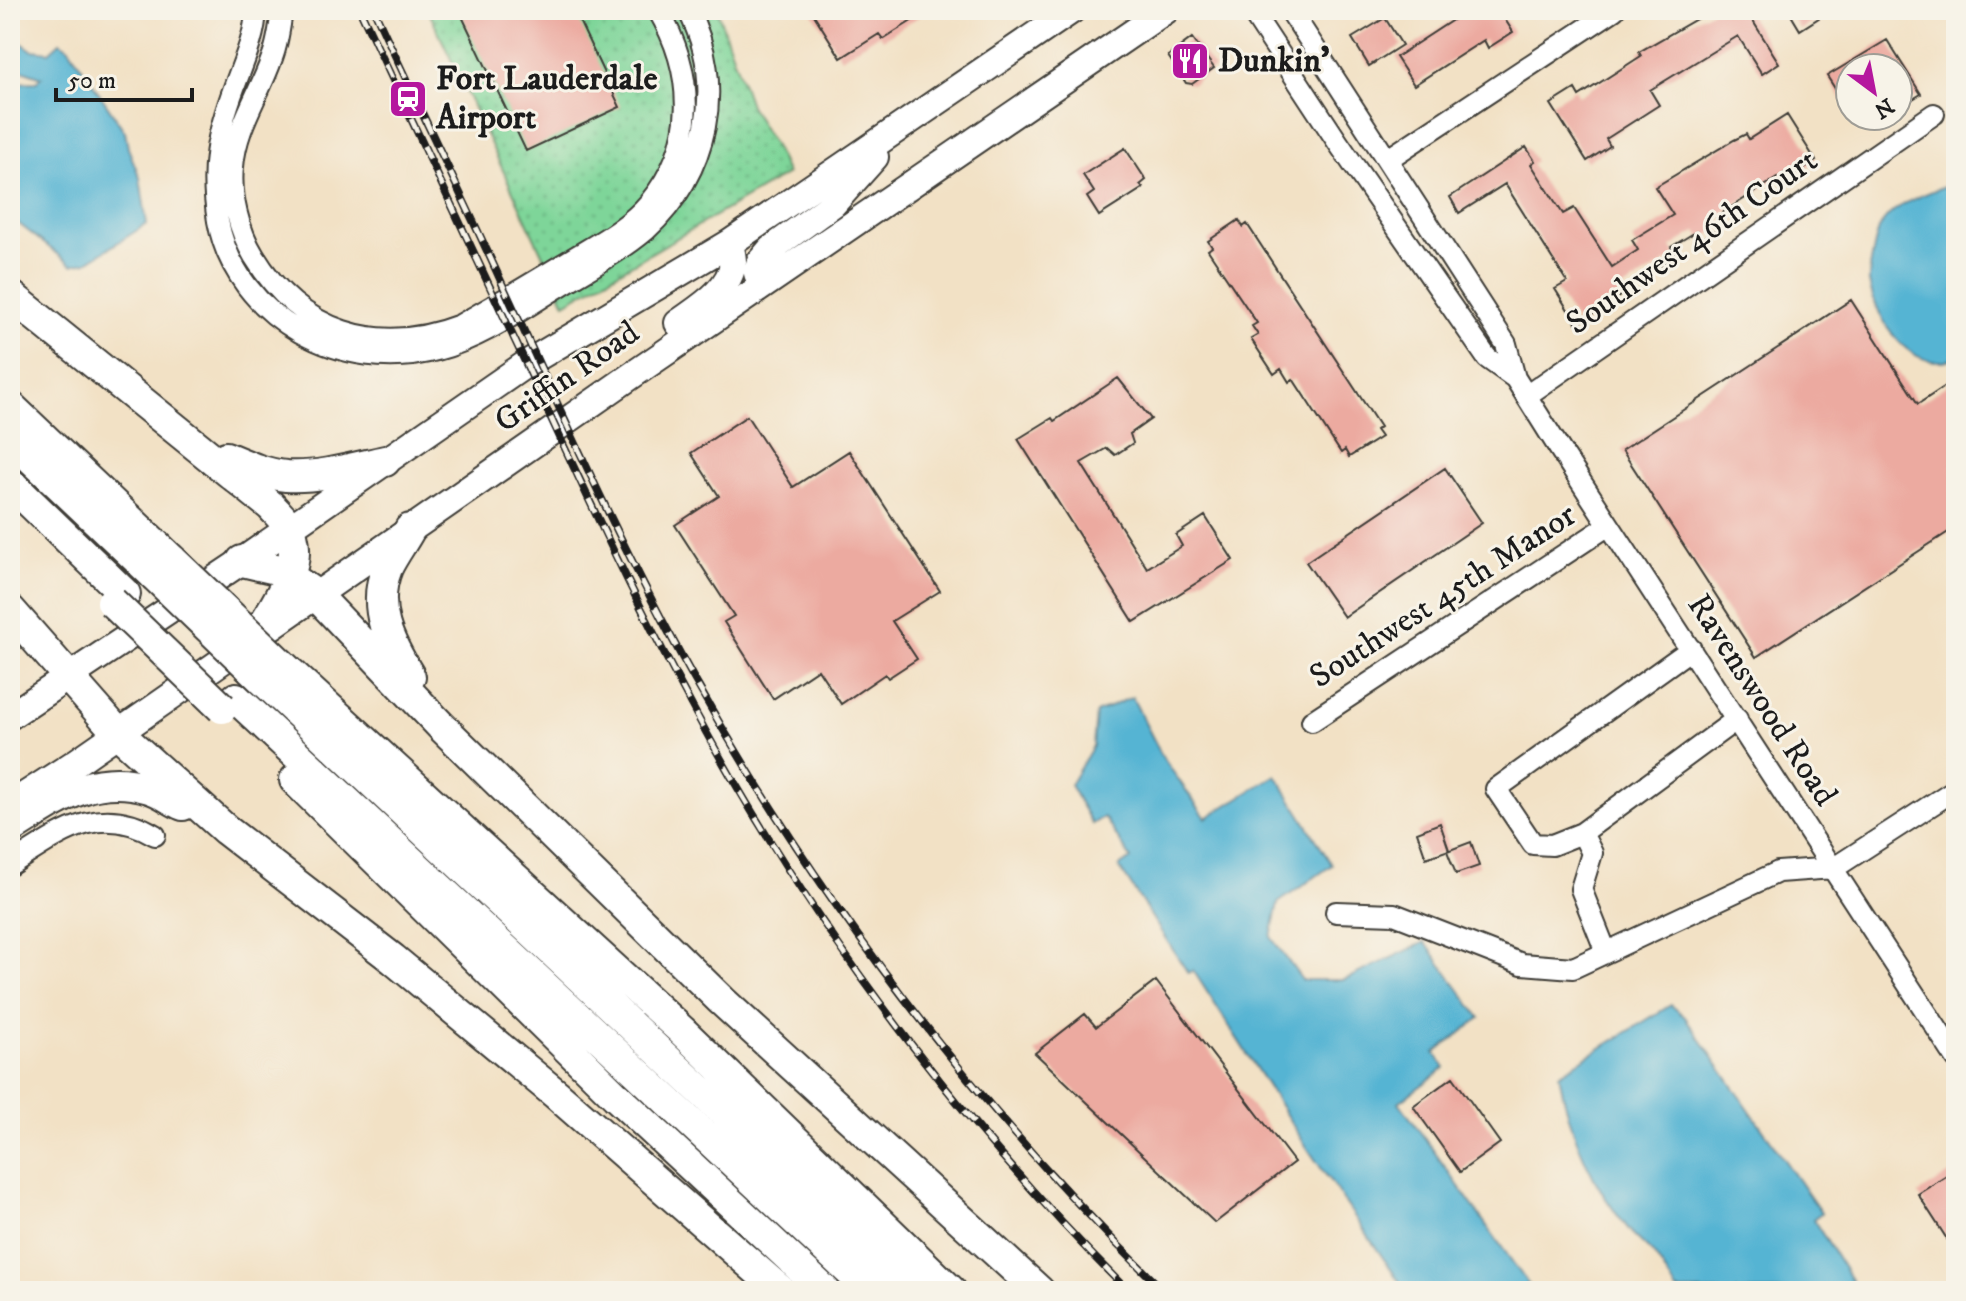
<svg xmlns="http://www.w3.org/2000/svg" width="1966" height="1301" viewBox="0 0 1966 1301" font-family="'IM FELL DW Pica',serif">
<style>
.grass{fill:url(#grass-dots);stroke:#4d785a;stroke-width:2}
.water{fill:#55b4d3;stroke:#386878;stroke-width:2}
.building{fill:#ecaaa0}
.lines{fill:none;stroke-linecap:round;stroke-linejoin:round}
.minor-casing{stroke:#3c3a35;stroke-width:24}
.major-casing{stroke:#3c3a35;stroke-width:30}
.highway-casing{stroke:#3c3a35;stroke-width:34}
.minor{stroke:#fff;stroke-width:20}
.major{stroke:#fff;stroke-width:26}
.highway{stroke:#fff;stroke-width:30}
.rail-casing{stroke:#1c1c1c;stroke-width:8}
.rail{stroke:#f7f3e8;stroke-width:5;stroke-dasharray:15;stroke-linecap:butt}
.highway-bridge-casing{stroke:#3c3a35;stroke-width:34;stroke-linecap:butt}
.highway-bridge{stroke:#fff;stroke-width:30}
.labels{text-anchor:middle;dominant-baseline:central;stroke-width:6;stroke-linejoin:round;paint-order:stroke}
.poi-label{font-size:34px;font-weight:bold;fill:#1c1c1c;stroke:#f7f3e8;text-anchor:start}
.street-label{font-size:34px;fill:#1c1c1c;stroke:#f7f3e8}
</style>
<defs>
<pattern id="grass-dots" width="8" height="8" patternUnits="userSpaceOnUse" patternTransform="scale(2)"><rect width="8" height="8" fill="#7ed599"/><path d="M2 2h.1M6 6h.1" fill="none" stroke="#6cb683" stroke-width="1.8" stroke-linecap="round"/></pattern>
</defs>
<rect width="100%" height="100%" fill="#f7f3e8"/>
<filter id="ink" filterUnits="userSpaceOnUse"><feTurbulence type="fractalNoise" baseFrequency=".0125" numOctaves="2"/><feDisplacementMap in="SourceGraphic" scale="16" xChannelSelector="R" yChannelSelector="G"/><feConvolveMatrix kernelMatrix="1 2 1 2 8 2 1 2 1" color-interpolation-filters="sRGB"/></filter>
<filter id="wash" filterUnits="userSpaceOnUse"><feTurbulence type="fractalNoise" baseFrequency=".006" numOctaves="4" result="noise"/><feDisplacementMap in="SourceGraphic" scale="32" xChannelSelector="R" yChannelSelector="G"/><feGaussianBlur stdDeviation="1.8" result="paint"/><feColorMatrix in="noise" values="0 0 0 0 0 0 0 0 0 0 0 0 0 0 0 0 0 1.4 0 .05"/><feComposite in="paint" operator="in"/></filter>
<g filter="url(#wash)">
<rect width="100%" height="100%" fill="#f2e1c5"/>
<path class="grass" d="M428 10H717L751 108 775 148 787 174 565 303Z"/>
<path class="water" d="M10 35 32 50 49 52 60 42 69 48 125 132 128 148 140 178 147 224 87 262 72 265 10 217V83L37 82 42 77 10 66Z
M1942 187 1956 189V357C1911 377 1876 319 1869 282 1868 273 1876 235 1880 227 1891 205 1921 196 1942 187Z
M1132 697 1163 758 1206 818 1276 775 1332 865 1278 903 1271 937 1302 980H1344L1425 942 1480 1018 1435 1053 1445 1068 1399 1102 1533 1291H1406L1310 1152 1193 970 1188 973 1119 867 1131 859 1104 817 1092 824 1070 785 1093 746 1096 713Z
M1671 1005 1685 1017 1821 1213 1813 1219 1858 1291H1677C1669 1279 1662 1265 1653 1254 1646 1246 1638 1240 1631 1232 1592 1187 1569 1131 1559 1074Z"/>
<g id="blocks">
<path class="building" d="M459 10H574L620 107 526 151Z
M811 10H929L883 39 879 34 841 58Z
M1468 10H1499L1513 32 1488 48 1484 40 1414 85 1396 57Z
M1712 10H1746L1779 63 1762 74 1738 36 1650 90 1659 105 1606 139 1610 146 1587 161 1551 104 1575 89 1579 96 1641 56 1639 52Z
M1788 10H1831L1800 30Z
M1385 18 1402 45 1369 66 1352 38Z
M1192 38 1214 68 1192 84 1186 83 1168 56Z
M1887 40 1921 94 1898 108V68H1850V112L1827 76Z
M1787 115 1816 161 1792 177 1788 171 1725 211 1717 218 1723 226 1702 239 1697 231 1671 247 1676 256 1617 292 1620 296 1577 324 1555 289 1567 282 1505 184 1459 213 1450 197 1526 147 1535 161 1531 164 1563 214 1574 208 1612 267 1638 250 1632 240 1673 215 1655 187 1734 140 1746 134 1749 139Z
M1125 148 1146 180 1140 185 1143 188 1099 216 1087 197 1094 192 1083 175Z
M1239 220 1243 227 1247 224 1380 427 1376 430 1381 437 1349 457 1345 450 1341 453 1293 379 1289 382 1281 369 1274 374 1251 339 1258 335 1252 326 1257 323 1208 250 1212 247 1208 241Z
M1851 300 1918 404 1956 379V527L1756 657 1622 450Z
M1118 378 1151 419 1130 434 1133 443 1115 455 1107 448 1081 463 1147 568 1182 546 1176 535 1205 516 1233 560 1134 622 1018 439 1052 418 1054 421Z
M747 416 793 487 849 451 940 591 892 621 917 659 888 678 885 674 841 704 818 669 773 699 724 622 734 616 675 525 719 496 691 453Z
M1445 468 1482 523 1344 617 1306 562Z
M1440 823 1449 850 1426 858 1417 832Z
M1471 842 1479 866 1456 874 1447 851Z
M1156 981 1294 1162 1215 1223 1035 1053 1085 1014 1096 1027Z
M1453 1077 1500 1143 1460 1172 1413 1106Z
M1956 1170V1253L1918 1194Z"/>
</g>
</g>
<g filter="url(#ink)">
<use href="#blocks" fill-opacity="0" stroke="#3c3a35" stroke-width="2"/>
<g class="lines">
<g class="minor-casing">
<path id="minor" d="M256 10C255 37 244 60 235 85 217 134 209 169 218 221 236 319 345 376 437 350 482 338 521 310 560 286 589 268 620 252 646 230 708 174 727 85 688 10
M282 10C280 26 278 43 272 58 259 96 236 126 233 167 230 196 239 231 254 256 300 332 377 357 460 325 497 304 534 282 570 260 598 243 628 228 649 203 698 144 695 73 658 10
M1251 10 1339 144 1487 358 1515 378
M1290 10 1506 344 1515 378 1559 448 1956 1058
M1388 159 1614 10
M1526 396 1934 114
M1312 721 1609 525
M1582 833 1737 719
M10 865C59 834 98 801 155 835
M1336 912 1394 914 1522 964 1573 968 1778 872 1834 868 1956 789
M1606 952 1581 889 1592 853 1582 833 1552 845 1533 844 1496 789 1691 649"/>
</g>
<g class="major-casing">
<path id="major" d="M762 286 757 273 760 262 771 249 833 204 875 157
M678 323C697 309 731 290 733 262 733 256 731 249 730 243
M10 716 242 561 526 364 730 243 1072 10
M10 805 78 761 631 376 1166 10"/>
</g>
<g class="highway-casing">
<path id="highway" d="M10 295 271 506C276 512 284 519 288 526 308 561 274 608 256 636
M10 406 173 561
M10 438 155 576
M226 457C245 465 265 474 286 476 319 478 353 468 385 461
M10 483 125 594
M410 529C403 542 393 555 387 568 371 608 389 643 410 677
M242 561 280 570 316 595 441 726 722 1001 1039 1291
M10 610 118 733 226 830 393 959 556 1094 781 1291
M281 664 681 1030 951 1291
M262 679 914 1291
M236 698 871 1291
M295 780 616 1096 825 1291
M10 829C57 800 92 771 149 788 161 791 171 800 183 805"/>
</g>
<use href="#minor" class="minor"/>
<use href="#major" class="major"/>
<use href="#highway" class="highway"/>
<g class="rail-casing">
<path id="rail" d="M360 10C416 129 471 247 527 366 591 505 655 645 732 778 839 962 977 1141 1128 1291
M374 10C415 100 459 189 500 279 562 413 621 548 693 677 820 903 978 1110 1164 1291"/>
</g>
<use href="#rail" class="rail"/>
<g class="highway-bridge-casing">
<path id="highway-bridge" d="M173 561 281 664
M155 576 262 679
M112 602 222 708"/>
</g>
<use href="#highway-bridge" class="highway-bridge"/>
</g>
</g>
<defs>
<g id="restaurant-square" transform="scale(2)"><rect x="-9" y="-9" width="18" height="18" rx="4" fill="#b5179e" stroke="#f7f3e8"/><path d="M-5-6h1v4h1v-4h1v4h1v-4h1v5L-1.5 .5V6h-2V.5L-5-1ZM5-6V6H3V1.5H1.5Q1.5-4 5-6Z" fill="#fff"/></g>
<g id="station-square" transform="scale(2)"><rect x="-9" y="-9" width="18" height="18" rx="4" fill="#b5179e" stroke="#f7f3e8"/><path d="M-3-6H3Q5-6 5-4V2Q5 4 3 4L4.5 6H3L1.5 4h-3L-3 6H-4.5L-3 4Q-5 4-5 2V-4Q-5-6-3-6ZM-3.5-4v3h7v-3ZM-3.5 1v1.5H-2V1ZM2 1v1.5H3.5V1Z" fill="#fff"/></g>
</defs>
<g fill-rule="evenodd">
<use href="#restaurant-square" x="1190" y="61"/>
<use href="#station-square" x="408" y="99"/>
</g>
<g class="labels">
<g class="poi-label">
<text x="1218" y="61">Dunkin'</text>
<text x="436" y="79">Fort Lauderdale<tspan x="436" dy="39">Airport</tspan></text>
</g>
<g class="street-label">
<text transform="translate(1692 242) rotate(-35)">Southwest 46th Court</text>
<text transform="translate(567 377) rotate(-35)">Griffin Road</text>
<text transform="translate(1443 596) rotate(-33)">Southwest 45th Manor</text>
<text transform="translate(1762 700) rotate(57)">Ravenswood Road</text>
</g>
</g>
<rect width="1966" height="1301" fill="none" stroke="#f7f3e8" stroke-width="40"/>
<g transform="translate(1874 92) rotate(148)"><circle r="38" fill="#f7f3e8" stroke="#9f9d96" stroke-width="2"/>
<path d="M0-6L14 30L0 20L-14 30Z" fill="#b5179e"/>
<text y="-12" font-size="22" font-weight="bold" text-anchor="middle" fill="#1c1c1c">N</text>
</g>
<path d="M56 88v12h136v-12" fill="none" stroke="#1c1c1c" stroke-width="4"/>
<text x="68" y="88" font-size="24" fill="#1c1c1c" stroke="#f7f3e8" stroke-width="6" paint-order="stroke">50 m</text>
</svg>
